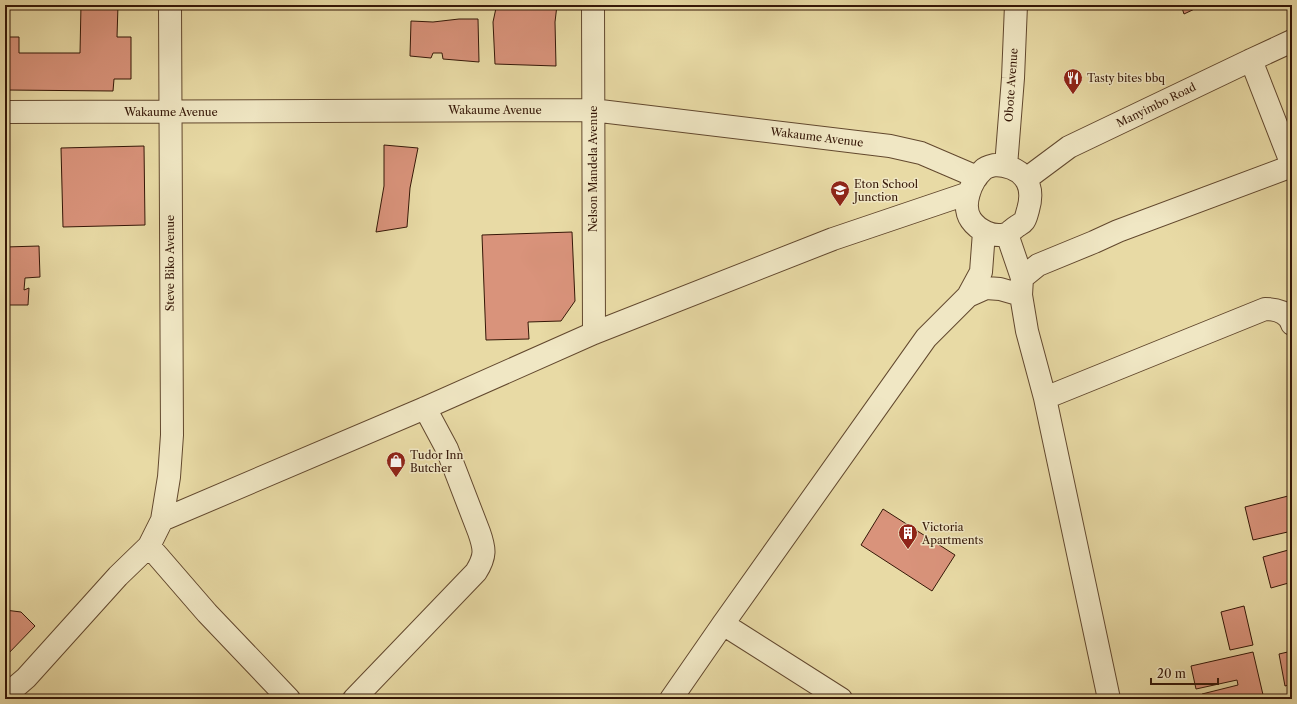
<svg xmlns="http://www.w3.org/2000/svg" width="1297" height="704" viewBox="0 0 1297 704" font-family="'Libre Caslon Text',serif">
<style>
.building{fill:#d9937b;stroke:#351707}
.lines{fill:none;stroke-linecap:round;stroke-linejoin:round}
.minor-casing{stroke:#62482e;stroke-width:24}
.minor{stroke:#f0e7c4;stroke-width:22}
.labels{text-anchor:middle;dominant-baseline:central;stroke-width:3;stroke-linejoin:round;paint-order:stroke}
.poi-label{font-size:11px;fill:#351707;stroke:#f0e7c4;text-anchor:start}
.street-label{font-size:11px;fill:#351707;stroke:#f0e7c4}
</style>
<rect width="100%" height="100%" fill="#e8daa5"/>
<filter id="stains"><feTurbulence type="fractalNoise" baseFrequency=".005" numOctaves="4"/><feColorMatrix values="0 0 0 0 .2 0 0 0 0 .09 0 0 0 0 .02 0 0 0 .5 -.17"/></filter>
<radialGradient id="worn" r=".72"><stop offset=".6" stop-color="#630" stop-opacity="0"/><stop offset="1" stop-color="#630" stop-opacity=".3"/></radialGradient>
<path class="building" d="M81 5H118L117 37H131V79H114L113 91 6 90 7 37H19V53H80Z
M509 5H557L555 22 556 66 495 64 493 22 496 8 509 6Z
M1181 5H1203L1184 14Z
M459 19H478L479 62 443 59 442 53H433L431 58 410 56 411 21 433 22Z
M384 145 418 148 410 188 407 227 376 232 384 186Z
M144 146 145 225 63 227 61 148Z
M572 232 575 301 561 321 528 322 529 339 486 340 482 235Z
M39 246 40 277 25 278 24 290 29 288 28 305H5V247Z
M1292 495V531L1253 540 1245 507Z
M883 509 955 555 932 591 861 545Z
M1292 549V582L1271 588 1263 557Z
M1244 606 1253 645 1230 650 1221 612Z
M5 610 21 612 35 626 5 657Z
M1292 651V684L1285 686 1279 654Z
M1253 652 1264 699H1203L1202 694 1238 685 1237 680 1196 689 1191 666Z"/>
<g class="lines">
<g class="minor-casing">
<path id="minor" d="M593 5 594 333
M1251 60 1292 165
M5 112 592 110 890 146 921 153 977 177
M995 165C1022 166 1036 183 1028 210 1027 213 1026 219 1024 221 1022 224 1018 225 1016 227 1013 229 1009 233 1006 234 993 238 978 230 971 220 961 205 971 181 983 170 986 167 991 166 995 165Z
M1006 166 1013 78 1016 5
M1026 179 1069 147 1251 60 1292 41
M1007 234 1022 278 1021 295 1027 331 1045 398 1109 699
M1022 278 1038 265 1094 242 1118 231 1292 166
M968 296 986 288 1000 289 1021 295
M1045 398 1265 309C1277 309 1288 312 1292 324
M162 520 169 477 172 435 170 5
M149 546 207 613 289 699
M723 624 841 699
M5 696 26 678 118 576 149 546 162 520 425 408 594 333 833 239 969 193
M354 699 476 572C486 556 485 549 479 532L447 449 425 408
M671 699 723 624 926 338 968 296 981 272 984 232"/>
</g>
<use href="#minor" class="minor"/>
</g>
<defs>
<g id="restaurant-pin" transform="scale(1)"><path d="M0 17L-7.5 6A9.5 9.5 0 1 1 7.5 6Z" fill="#8f2418" stroke="#f0e7c4"/><path d="M-5-6h1v4h1v-4h1v4h1v-4h1v5L-1.5 .5V6h-2V.5L-5-1ZM5-6V6H3V1.5H1.5Q1.5-4 5-6Z" fill="#fff"/></g>
<g id="school-pin" transform="scale(1)"><path d="M0 17L-7.5 6A9.5 9.5 0 1 1 7.5 6Z" fill="#8f2418" stroke="#f0e7c4"/><path d="M0-5L7-2L0 1L-7-2ZM-4 1L0 2.5L4 1V4Q0 6-4 4Z" fill="#fff"/></g>
<g id="shop-pin" transform="scale(1)"><path d="M0 17L-7.5 6A9.5 9.5 0 1 1 7.5 6Z" fill="#8f2418" stroke="#f0e7c4"/><path d="M-5-2.5h2.3a2.7 3.5 0 0 1 5.4 0H5L5.5 6h-11ZM-1.5-2.5h3a1.5 2.3 0 0 0-3 0Z" fill="#fff"/></g>
<g id="building-pin" transform="scale(1)"><path d="M0 17L-7.5 6A9.5 9.5 0 1 1 7.5 6Z" fill="#8f2418" stroke="#f0e7c4"/><path d="M-4-6H4V6H1V3H-1V6H-4ZM-2.5-4.3h1.7v1.8h-1.7ZM.8-4.3h1.7v1.8H.8ZM-2.5-1h1.7V.8h-1.7ZM.8-1h1.7V.8H.8Z" fill="#fff"/></g>
</defs>
<g fill-rule="evenodd">
<use href="#restaurant-pin" x="1073" y="78"/>
<use href="#school-pin" x="840" y="190"/>
<use href="#shop-pin" x="396" y="461"/>
<use href="#building-pin" x="908" y="533"/>
</g>
<g class="labels">
<g class="poi-label">
<text x="1087" y="78">Tasty bites bbq</text>
<text x="854" y="184">Eton School<tspan x="854" dy="13">Junction</tspan></text>
<text x="410" y="455">Tudor Inn<tspan x="410" dy="13">Butcher</tspan></text>
<text x="922" y="527">Victoria<tspan x="922" dy="13">Apartments</tspan></text>
</g>
<g class="street-label">
<text transform="translate(1011 85) rotate(-86)">Obote Avenue</text>
<text transform="translate(1156 105) rotate(-26)">Manyimbo Road</text>
<text x="495" y="110">Wakaume Avenue</text>
<text x="171" y="112">Wakaume Avenue</text>
<text transform="translate(817 137) rotate(7)">Wakaume Avenue</text>
<text transform="translate(593 169) rotate(-90)">Nelson Mandela Avenue</text>
<text transform="translate(170 263) rotate(-90)">Steve Biko Avenue</text>
</g>
</g>
<rect width="1297" height="704" fill="none" stroke="#e8daa5" stroke-width="20"/>
<rect x="6" y="6" width="1285" height="692" fill="none" stroke="#351707" stroke-width="2"/>
<rect x="10" y="10" width="1277" height="684" fill="none" stroke="#351707"/>
<path d="M1151 678v6h67v-6" fill="none" stroke="#351707" stroke-width="2"/>
<text x="1157" y="678" font-size="12" fill="#351707" stroke="#f0e7c4" stroke-width="3" paint-order="stroke">20 m</text>
<rect width="100%" height="100%" filter="url(#stains)"/>
<rect width="100%" height="100%" fill="url(#worn)"/>
</svg>
